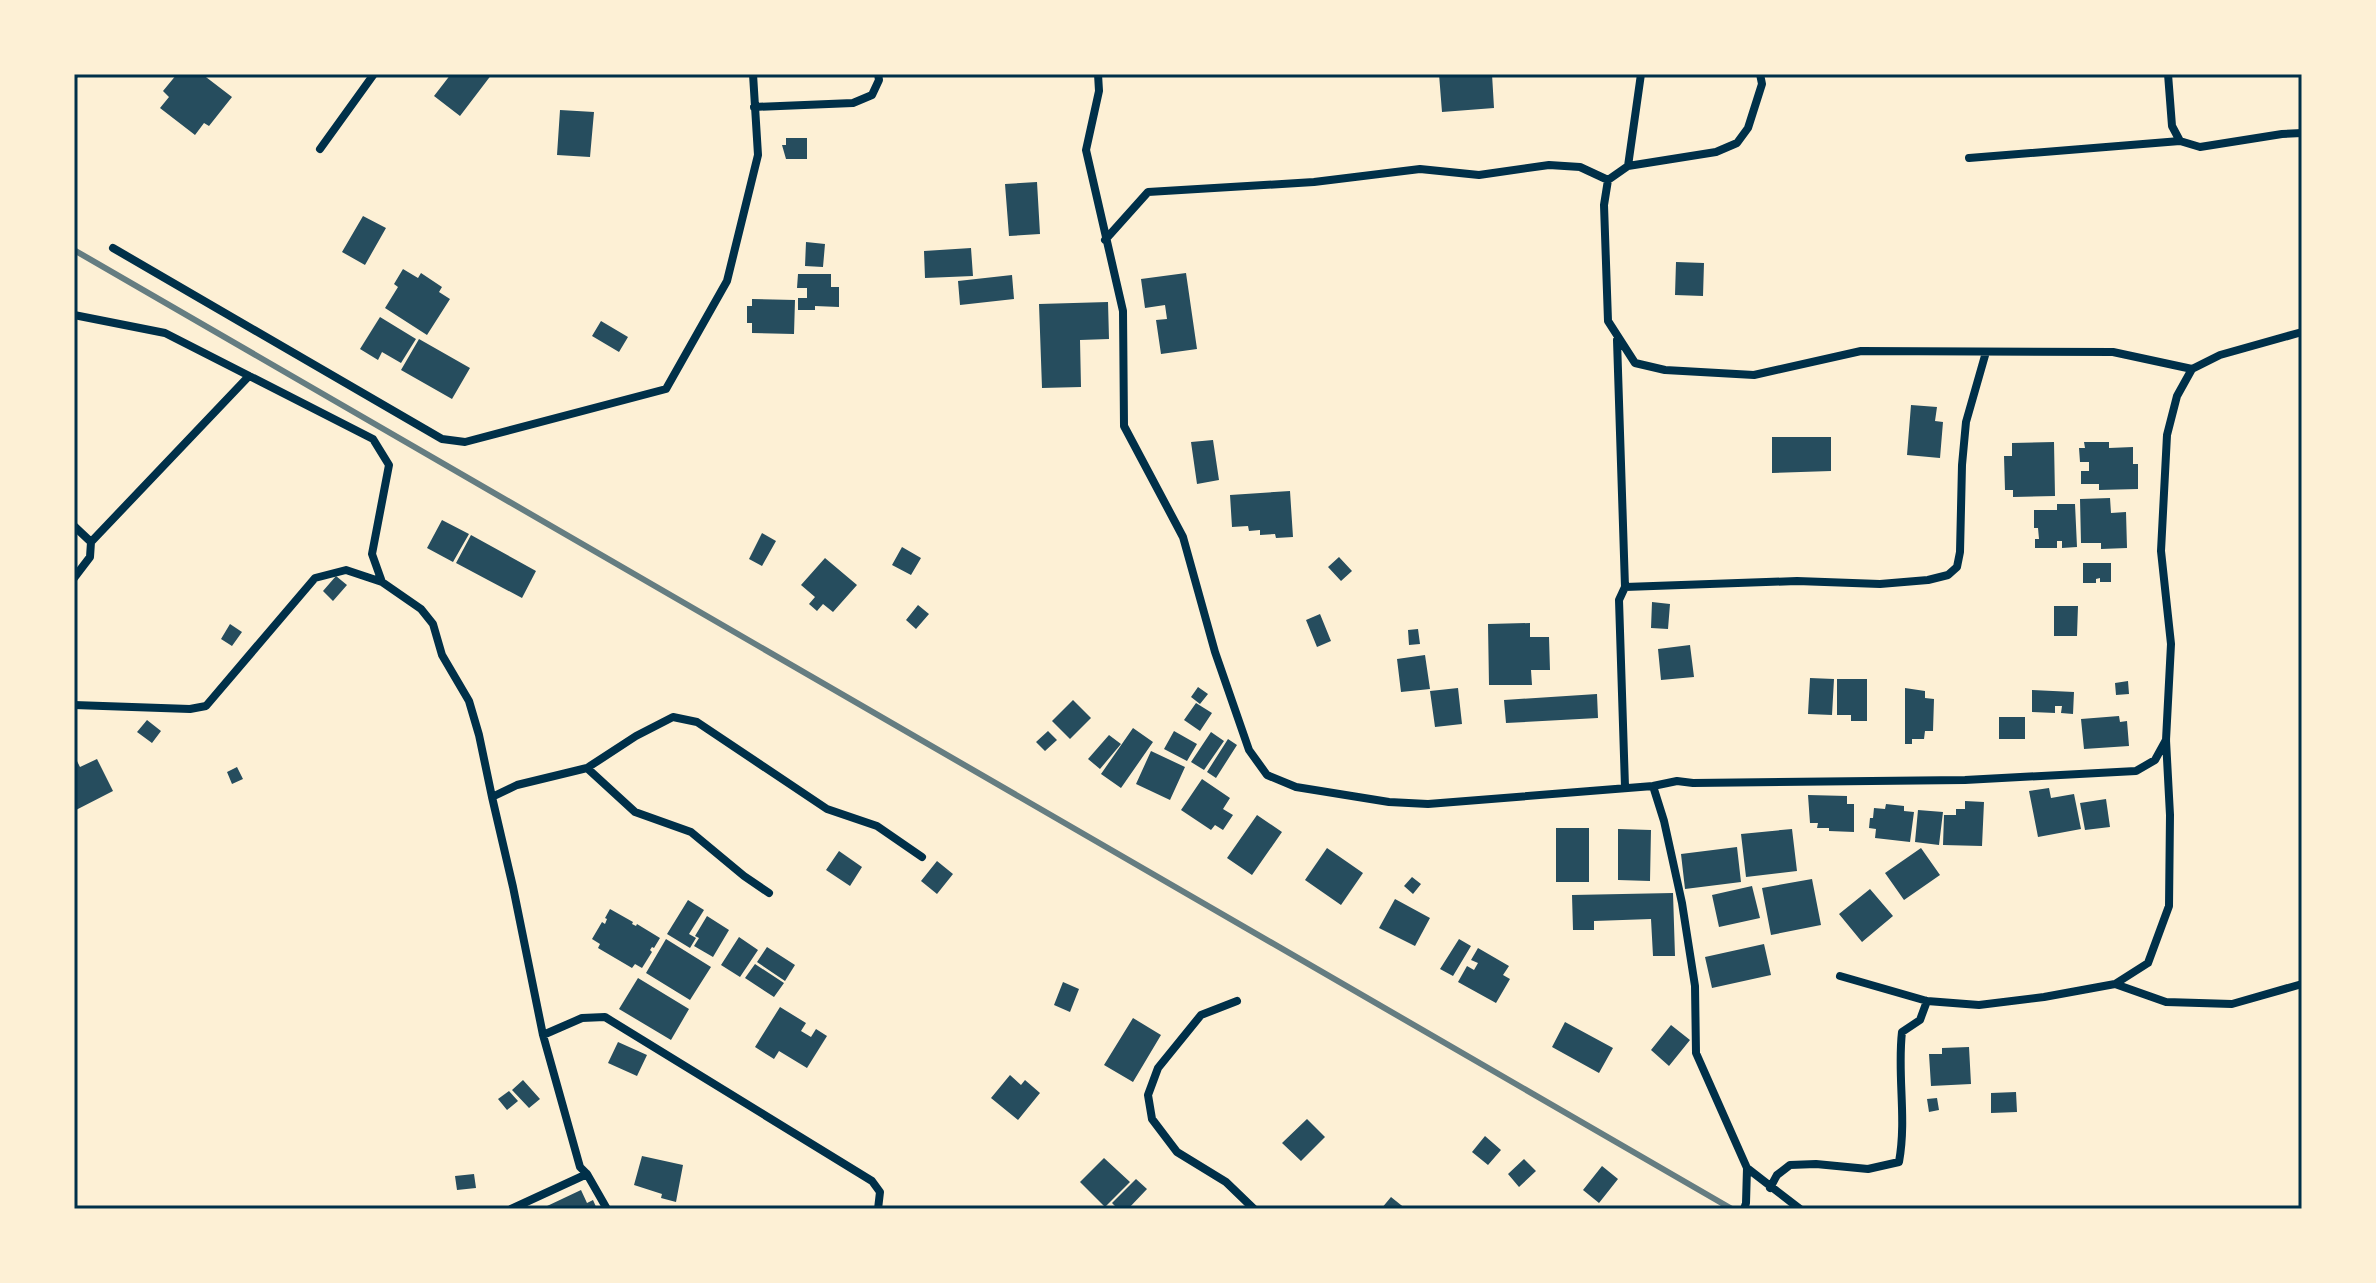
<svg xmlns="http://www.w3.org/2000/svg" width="2376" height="1283" viewBox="0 0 2376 1283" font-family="'Asap Condensed',sans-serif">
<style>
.building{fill:#264d5e}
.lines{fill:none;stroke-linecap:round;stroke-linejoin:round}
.minor{stroke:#003049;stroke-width:8}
.rail{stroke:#657d81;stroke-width:6}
.neatline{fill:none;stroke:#003049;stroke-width:3}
</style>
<rect width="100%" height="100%" fill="#fdf0d5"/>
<path class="building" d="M177 74H202L232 97 209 126 204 123 195 135 160 108 169 97 163 91Z
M451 74H492L460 116 434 96Z
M1439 74H1492L1494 108 1442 112Z
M560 110 594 112 590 157 557 155Z
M786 138H807V159H786L782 145H786Z
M1037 182 1040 234 1009 236 1005 184Z
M363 216 386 228 365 265 342 252Z
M806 242 825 244 823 267 805 266Z
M971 248 973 276 925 278 924 251Z
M1676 262 1704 263 1703 296 1675 295Z
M403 269 418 278 421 273 442 287 439 292 450 299 427 335 385 308 398 287 394 284Z
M1186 273 1197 349 1161 354 1156 320 1167 319 1165 305 1145 308 1141 279Z
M798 274H831V287H839V307L815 306V310H798V298H807V288H797Z
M1012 275 1014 299 960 305 958 281Z
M752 299 795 300 794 334 752 333V323H747V306H752Z
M1108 302 1109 339 1080 340 1081 387 1042 388 1039 304Z
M380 317 416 339 401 363 382 352 378 360 360 349Z
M601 321 628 337 619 352 592 336Z
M419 339 470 368 452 399 401 370Z
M1911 405 1937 407 1935 421 1943 422 1940 458 1907 455Z
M1772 437H1831V471L1772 473Z
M1213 440 1219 480 1197 484 1191 442Z
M2054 442 2055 496 2013 497V490H2005L2004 456H2012V443Z
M2084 442H2109V448L2133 447V464H2138V489L2099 490V484H2081V471H2089V462H2080L2079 448H2085Z
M1290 491 1293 537 1276 538 1275 534 1260 535V530L1249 531 1248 526 1232 527 1230 495Z
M2110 498 2111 513 2126 512 2127 548 2101 549V543H2081L2080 499Z
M2057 504H2075L2077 547 2062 548V541H2057V548H2035V539H2039L2038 528H2034V510H2057Z
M442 520 469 534 453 562 427 548Z
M762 533 776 541 762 566 749 559Z
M471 535 536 571 522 598 456 563Z
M902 547 921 558 911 575 892 565Z
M1339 557 1352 571 1341 581 1328 567Z
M825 558 857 585 833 612 823 604 817 611 809 604 815 597 801 585Z
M2083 563H2111V582H2100V578L2096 579V583H2083Z
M336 576 347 585 333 601 323 591Z
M1652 602 1670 604 1668 629 1651 628Z
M918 605 929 614 916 629 906 620Z
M2054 606H2078L2077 636H2054Z
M1320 614 1331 641 1317 647 1306 620Z
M1530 623V637H1549L1550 670H1531L1532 685H1489L1488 624Z
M230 624 242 632 232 646 221 639Z
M1418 629 1420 644 1409 645 1408 630Z
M1690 645 1694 677 1661 680 1658 649Z
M1425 655 1430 689 1401 692 1397 659Z
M1810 678 1834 679 1832 715 1808 714Z
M1837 679H1867V721H1851V715H1837Z
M2128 681 2129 694 2116 695 2115 683Z
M1198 687 1208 694 1200 704 1191 697Z
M1458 688 1462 724 1435 727 1430 691Z
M1905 688 1925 691V698L1934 699 1933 731H1925L1924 739H1912V744H1905Z
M2032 690 2074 692 2073 714 2061 713 2062 706H2055V713L2032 712Z
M1597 694 1598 718 1506 723 1504 700Z
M1073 700 1091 718 1070 739 1052 721Z
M1196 703 1212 713 1200 731 1184 720Z
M2119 716 2120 722 2127 721 2129 746 2084 749 2081 719Z
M1999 717H2025V739H1999Z
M147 720 161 731 152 743 137 732Z
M1133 728 1153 742 1121 788 1101 774Z
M1048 731 1057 740 1045 751 1036 742Z
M1174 731 1197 744 1187 761 1164 749Z
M1211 732 1224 741 1204 770 1191 762Z
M1109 735 1121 744 1100 769 1088 759Z
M1228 739 1237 745 1216 778 1207 772Z
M1151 751 1185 767 1170 800 1136 784Z
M76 759 80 767 97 759 113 791 74 811V761Z
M237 767 243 779 232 784 227 772Z
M1202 779 1230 798 1223 809 1233 815 1223 830 1215 825 1211 830 1181 810Z
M2049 788 2051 798 2074 794 2081 829 2038 837 2029 791Z
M1808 795 1847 796V804H1854V832L1829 831V828H1817L1818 823H1810Z
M2106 799 2110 827 2085 830 2080 803Z
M1965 801 1984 802 1982 846 1943 845 1944 815H1956V809H1965Z
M1886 804 1904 806V811L1914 812 1910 842 1875 838 1876 829 1869 828 1870 818H1873L1874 808 1885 809Z
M1918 810 1943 812 1939 845 1915 842Z
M1257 815 1282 832 1252 875 1227 858Z
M1556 828H1589V882H1556Z
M1618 829 1651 830 1650 881 1618 880Z
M1792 829 1797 871 1746 877 1741 834Z
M1737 847 1741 882 1685 889 1681 854Z
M1327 848 1363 873 1341 905 1305 880Z
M1921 848 1940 875 1904 900 1885 873Z
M839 851 862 867 850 886 826 870Z
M937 861 953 874 937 894 921 881Z
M1412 877 1421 884 1413 894 1404 886Z
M1812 879 1821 925 1771 935 1762 888Z
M1752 886 1760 918 1719 927 1712 895Z
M1870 889 1893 916 1862 942 1839 914Z
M1673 893 1675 956H1653L1651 919 1594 921V930H1573L1572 895Z
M1395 899 1430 918 1415 946 1379 928Z
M688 900 704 910 689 934 696 938 690 948 667 934Z
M610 909 633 922 632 924 636 926 637 924 660 938 654 948 652 947 650 950 652 952 642 968 635 964 632 968 598 948 600 944 592 939 602 922 605 924 607 919 605 918Z
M707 916 729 930 713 957 694 946 699 938 695 936Z
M739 937 758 950 740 977 721 965Z
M666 939 711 967 690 1000 646 973Z
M1459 939 1471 946 1453 976 1440 969Z
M1764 944 1771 975 1712 988 1705 957Z
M767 947 795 965 785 981 757 962Z
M1478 948 1509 966 1503 975 1510 979 1496 1003 1458 982 1467 966 1474 970 1478 963 1471 960Z
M755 964 784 983 774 997 745 978Z
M638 978 689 1009 671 1040 619 1009Z
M1063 982 1079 989 1070 1012 1054 1005Z
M780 1007 806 1023 801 1031 811 1037 816 1029 827 1036 807 1068 779 1051 774 1059 755 1047Z
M1133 1018 1161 1035 1133 1082 1104 1065Z
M1565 1022 1613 1048 1599 1073 1552 1047Z
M1671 1025 1690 1040 1669 1066 1651 1050Z
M618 1042 647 1055 637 1076 608 1063Z
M1969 1047 1971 1084 1931 1086 1929 1054H1942V1048Z
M1010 1075 1021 1085 1025 1080 1040 1093 1018 1120 991 1098Z
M523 1080 540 1099 529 1108 512 1090Z
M509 1091 518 1101 507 1110 498 1099Z
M2016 1092 2017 1112 1991 1113V1093Z
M1937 1098 1939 1110 1929 1112 1927 1099Z
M1307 1119 1325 1137 1301 1161 1282 1143Z
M1485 1136 1501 1150 1488 1165 1472 1152Z
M642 1156 683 1165 676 1202 661 1198 662 1194 634 1185Z
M1104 1158 1130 1182 1105 1207 1080 1182Z
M1524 1159 1536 1171 1519 1187 1508 1174Z
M1602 1166 1618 1179 1599 1203 1583 1190Z
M474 1174 476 1188 457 1190 455 1176Z
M1136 1179 1147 1189 1128 1209H1118L1112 1203Z
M581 1190 587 1203 593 1200 597 1209H547L545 1207Z
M1391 1197 1406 1209H1381Z"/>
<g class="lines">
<path class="minor" d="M74 74H75
M1098 74 1099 91 1086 150 1123 311 1124 426 1183 537 1215 652 1249 750 1267 775 1296 787 1389 802 1428 804 1653 786 1677 781 1693 783 1965 780 2136 771 2155 760 2166 740
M1760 74 1762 84 1748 128 1737 143 1716 152 1628 166 1608 180 1604 205 1608 321 1635 363 1665 370 1754 375 1861 351 2113 352 2192 369
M2168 74 2172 126 2180 141
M754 107 853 103 872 95 879 80 878 74
M320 149 374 74
M1969 158 2180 141 2200 147 2282 134 2302 133
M1628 166 1641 74
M1105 240 1148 192 1314 182 1420 169 1479 175 1549 165 1580 167 1608 180
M113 248 442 439 465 442 666 389 727 281 758 155 753 74
M74 315 165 333 373 439 389 465 372 554 382 582
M1617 340 1625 587
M74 526 91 542 90 557 74 578
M91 542 249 376
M74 705 190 709 206 706 315 578 346 570 382 582 421 609 433 624 442 655 469 701 479 735 492 797
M587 768 635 812 691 832 744 876 769 893
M1653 786 1664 821 1682 903 1695 986 1696 1053 1747 1168 1800 1209
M1625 787 1619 600 1625 587 1797 581 1880 584 1928 580 1948 575 1957 567 1960 552 1962 465 1966 422 1986 352
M1840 976 1927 1001 1979 1005 2044 997 2115 984 2148 963 2169 906 2170 815 2166 740 2171 644 2161 551 2167 435 2177 396 2192 369 2220 355 2302 332
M2115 984 2166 1002 2232 1004 2302 984
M1237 1001 1201 1015 1158 1068 1148 1095 1152 1119 1177 1152 1226 1182 1254 1209
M543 1035 582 1018 605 1017 872 1181 880 1192 878 1209
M587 1174 607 1209
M1770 1188 1777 1175 1790 1165 1816 1164 1868 1169 1899 1162C1907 1118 1897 1075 1902 1032L1920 1020 1927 1001
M511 1209 587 1174 580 1167 543 1035 513 887 492 797 517 785 587 768 636 736 673 717 697 722 827 809 877 826 922 857
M1744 1209 1746 1203 1747 1168"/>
<path class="rail" d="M74 250 1732 1209"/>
</g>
<rect width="2376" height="1283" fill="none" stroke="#fdf0d5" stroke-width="152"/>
<rect x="76" y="76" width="2224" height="1131" class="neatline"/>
</svg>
